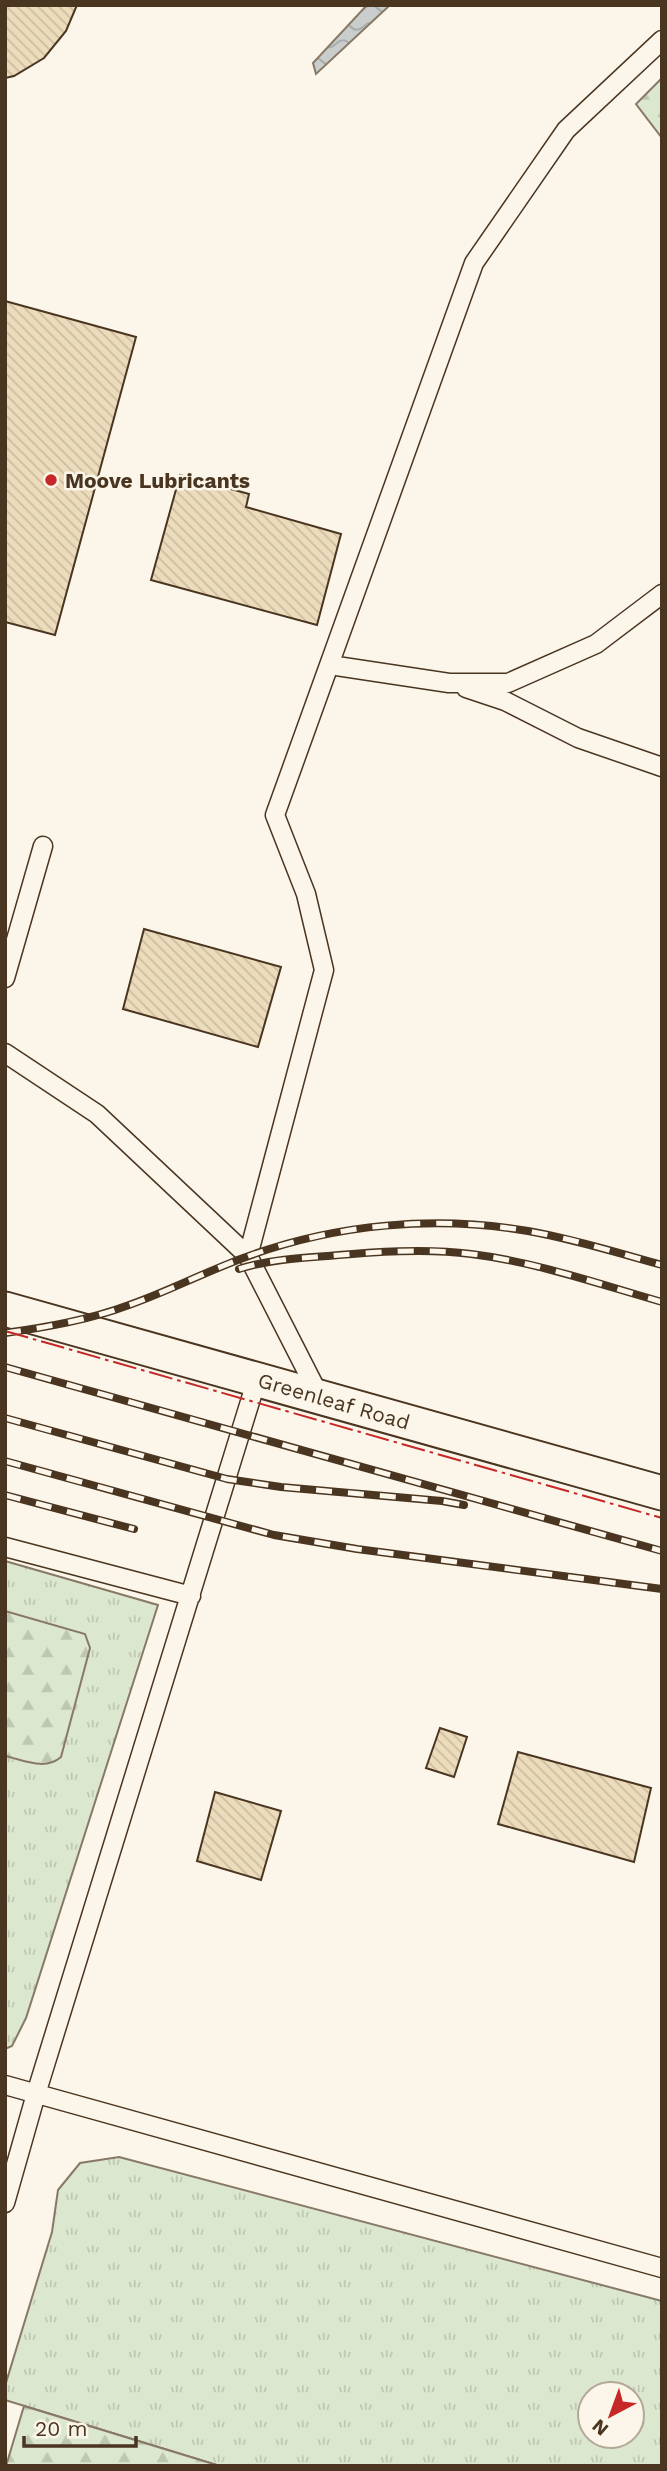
<svg xmlns="http://www.w3.org/2000/svg" width="667" height="2471" viewBox="0 0 667 2471" font-family="'Work Sans',sans-serif">
<style>
.grass{fill:url(#grass-tufts);stroke:#887966;stroke-width:2;fill-rule:evenodd}
.forest{fill:url(#forest-firs);stroke:#887966;stroke-width:2}
.water{fill:url(#water-waves);stroke:#887966;stroke-width:2}
.building{fill:url(#building-back-hatch);stroke:#4a3520;stroke-width:2}
.lines{fill:none;stroke-linecap:round;stroke-linejoin:round}
.lane-casing{stroke:#4a3520;stroke-width:21}
.street-casing{stroke:#4a3520;stroke-width:37}
.lane{stroke:#fbf6e9;stroke-width:18}
.street{stroke:#fbf6e9;stroke-width:33}
.rail-casing{stroke:#4a3520;stroke-width:8}
.rail{stroke:#fbf6e9;stroke-width:5;stroke-dasharray:16;stroke-linecap:butt}
.power{stroke:#c62828;stroke-width:2;stroke-dasharray:24 5 3.5 5;stroke-linecap:butt}
.poi-dot{fill:#c62828;stroke:#fbf6e9;stroke-width:2.5}
.labels{text-anchor:middle;dominant-baseline:central;stroke-width:5;stroke-linejoin:round;paint-order:stroke}
.poi-label{font-size:21px;font-weight:bold;fill:#4a3520;stroke:#fbf6e9;text-anchor:start}
.street-label{font-size:21px;fill:#4a3520;stroke:#fbf6e9}
</style>
<defs>
<pattern id="grass-tufts" width="24" height="20" patternUnits="userSpaceOnUse" patternTransform="scale(1.75)"><rect width="24" height="20" fill="#dce7d0"/><path d="M3 7l-1-3M5 7V3M7 7l1-3M15 17l-1-3M17 17v-4M19 17l1-3" fill="none" stroke="#bec7b2"/></pattern>
<pattern id="forest-firs" width="22" height="20" patternUnits="userSpaceOnUse" patternTransform="scale(1.75)"><rect width="22" height="20" fill="#dce7d0"/><path d="M5 1l3.5 6h-7zM16 11l3.5 6h-7z" fill="#bec7b2"/></pattern>
<pattern id="water-waves" width="16" height="10" patternUnits="userSpaceOnUse" patternTransform="scale(1.75)"><rect width="16" height="10" fill="#c9cecd"/><path d="M0 5q4-4 8 0t8 0" fill="none" stroke="#a5a8a6"/></pattern>
<pattern id="building-back-hatch" width="6" height="6" patternUnits="userSpaceOnUse" patternTransform="scale(1.75)"><rect width="6" height="6" fill="#ecdcbc"/><path d="M-1 5l2 2M0 0l6 6M5-1l2 2" fill="none" stroke="#ccbda1"/></pattern>
</defs>
<rect width="100%" height="100%" fill="#fbf6e9"/>
<path class="grass" d="M5 1561 158 1605 26 2018 12 2046 5 2049Z
M119 2157 662 2301V2466H220L5 2400V2386L52 2232 58 2190 80 2163ZM590 2394H632V2436H590Z"/>
<path class="forest" d="M662 78V138L636 104Z
M5 1611 85 1634 90 1648 61 1757C45 1771 24 1760 5 1756Z
M24 2406 220 2466H6Z"/>
<path class="water" d="M367 5H390L316 74 313 63Z"/>
<path class="building" d="M5 5H77L66 31 44 58 14 76 5 78Z
M5 301 136 337 55 635 5 622Z
M180 475 249 494 246 507 341 534 317 625 151 580Z
M144 929 281 967 258 1047 123 1009Z
M440 1728 467 1737 454 1777 426 1768Z
M518 1752 651 1788 634 1862 498 1824Z
M215 1792 281 1811 261 1880 197 1861Z"/>
<g class="lines">
<g class="lane-casing">
<path id="lane" d="M330 665 449 683H508L596 644 662 594
M466 688 505 701 578 738 662 767
M5 978 43 846
M5 1053 97 1114 248 1256 320 1397
M248 1256 324 970 306 894 275 815 474 263 566 130 662 40
M5 1547 191 1596
M5 2085 662 2268
M5 2203 36 2094 257 1379"/>
</g>
<g class="street-casing">
<path id="street" d="M5 1309 662 1493"/>
</g>
<use href="#lane" class="lane"/>
<use href="#street" class="street"/>
<g class="rail-casing">
<path id="rail" d="M239 1269C267 1260 298 1258 328 1256 373 1252 426 1248 471 1254 536 1262 599 1284 662 1302
M5 1333C47 1327 89 1320 129 1305 169 1291 207 1271 246 1257 335 1224 436 1215 528 1231 574 1239 618 1253 662 1265
M5 1367 662 1551
M5 1418 227 1479 281 1487 442 1501 464 1505
M5 1461 274 1535 357 1549 662 1589
M5 1495 134 1529"/>
</g>
<use href="#rail" class="rail"/>
<path class="power" d="M5 1331 662 1518"/>
</g>
<circle class="poi-dot" cx="51" cy="480" r="7"/>
<g class="labels">
<g class="poi-label">
<text x="65" y="480">Moove Lubricants</text>
</g>
<g class="street-label">
<text transform="translate(334 1401) rotate(16)">Greenleaf Road</text>
</g>
</g>
<rect width="667" height="2471" fill="none" stroke="#4a3520" stroke-width="14"/>
<g transform="translate(611 2415) rotate(221)"><circle r="33" fill="#fbf6e9" stroke="#b4a999" stroke-width="2"/>
<path d="M0-5L12 26L0 18L-12 26Z" fill="#c62828"/>
<text y="-10" font-size="19" font-weight="bold" text-anchor="middle" fill="#4a3520">N</text>
</g>
<path d="M24 2436v10h112v-10" fill="none" stroke="#4a3520" stroke-width="3.5"/>
<text x="35" y="2436" font-size="21" fill="#4a3520" stroke="#fbf6e9" stroke-width="5" paint-order="stroke">20 m</text>
</svg>
